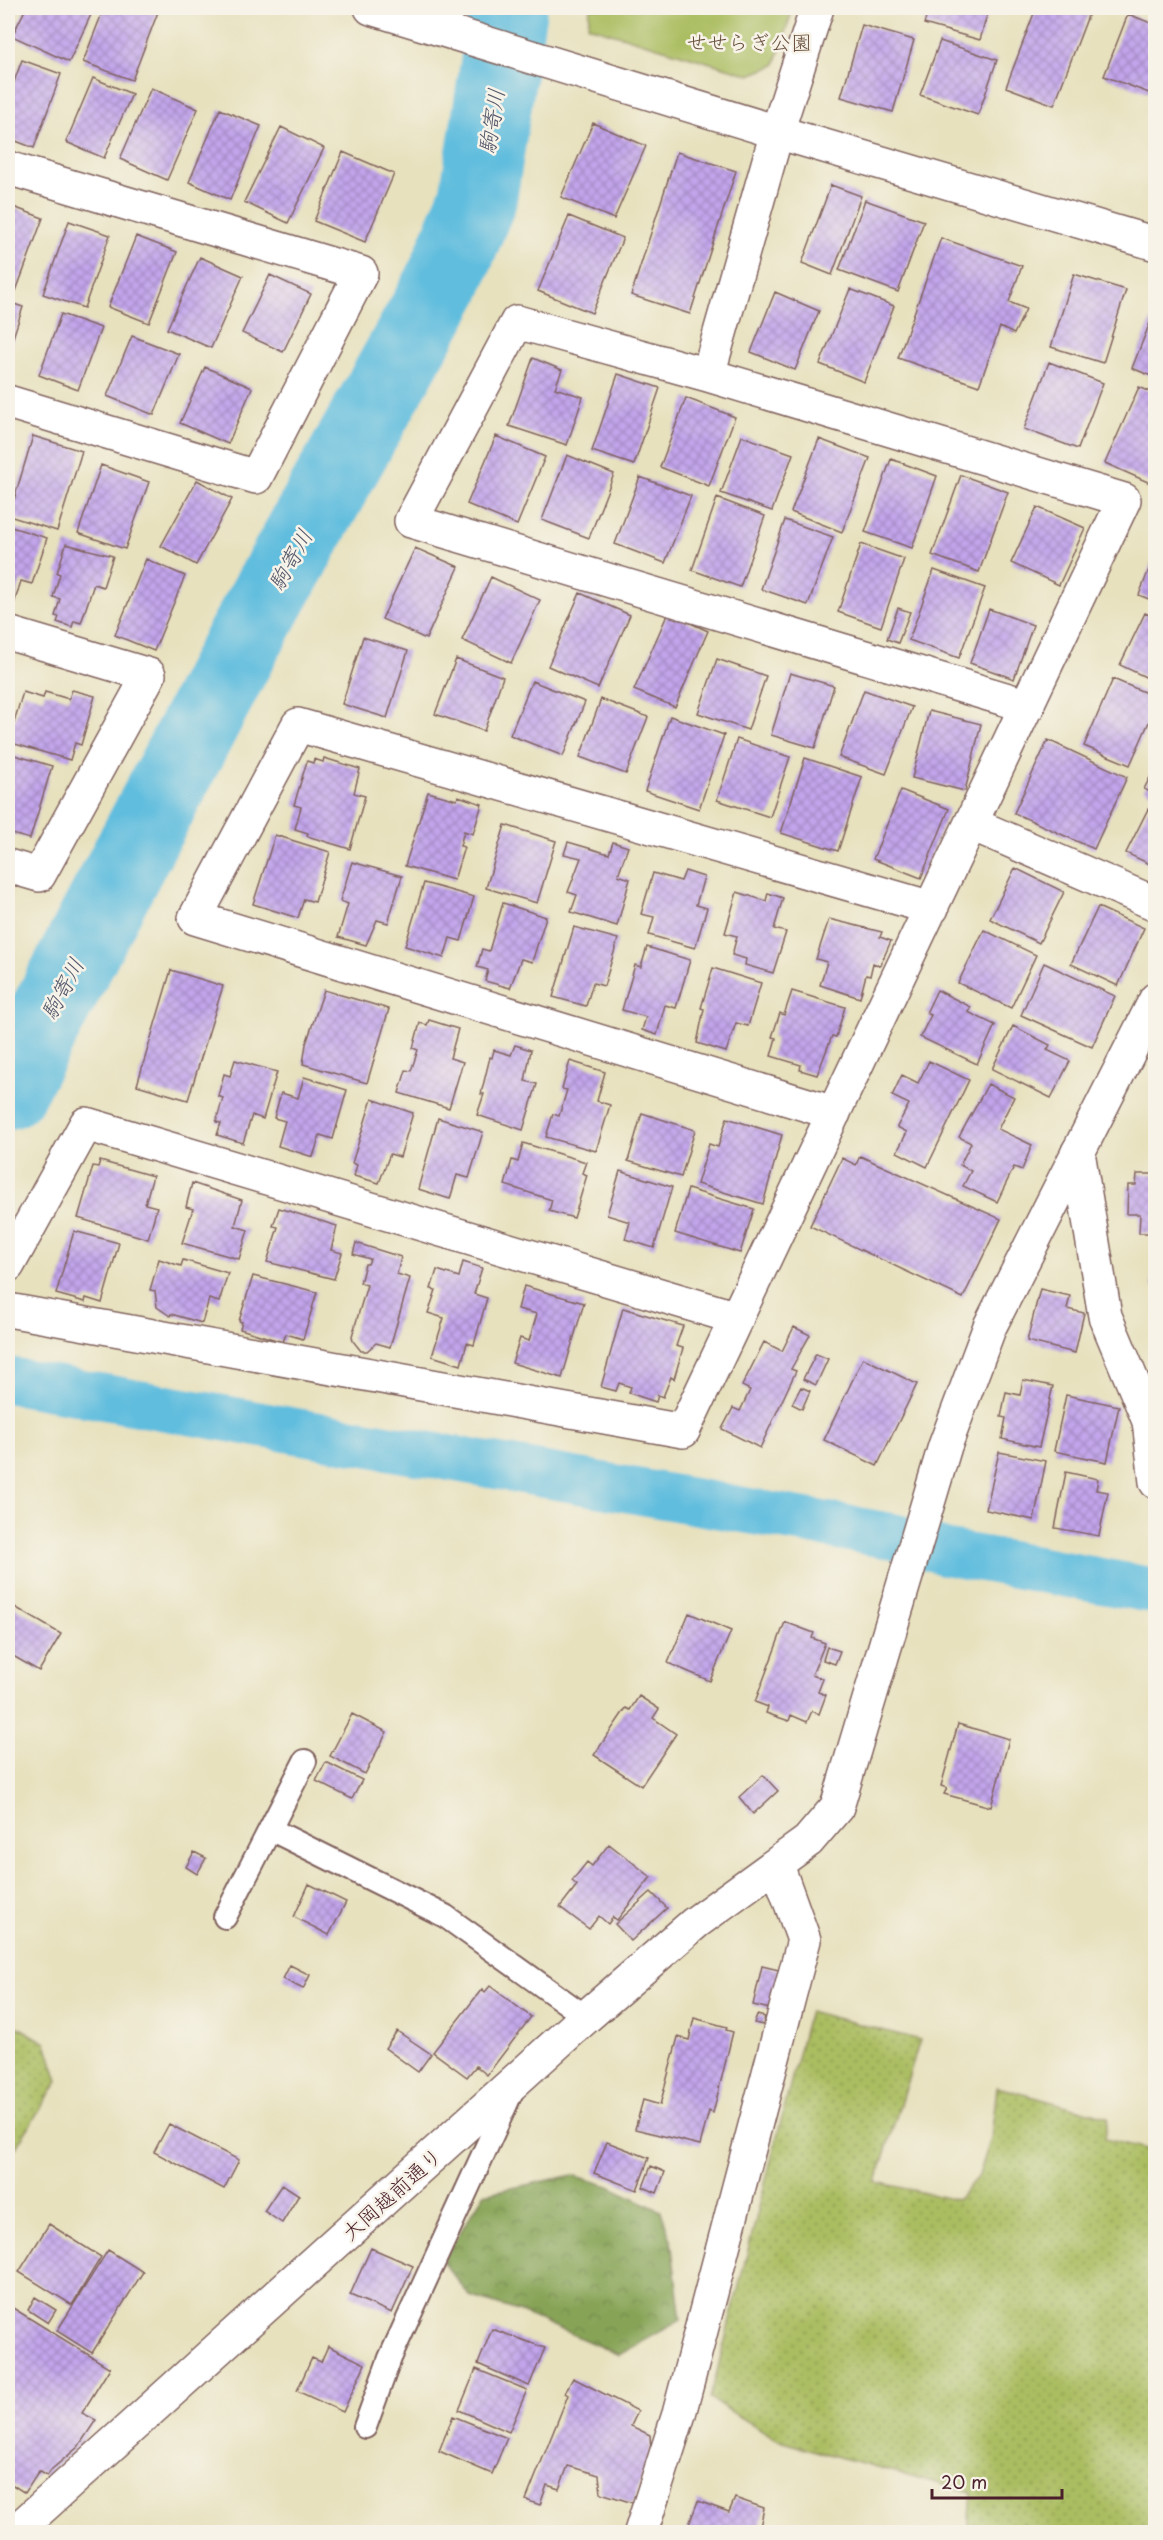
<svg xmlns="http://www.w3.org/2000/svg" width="1163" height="2540" viewBox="0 0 1163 2540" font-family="'Playpen Sans','Klee One',sans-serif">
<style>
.grass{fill:url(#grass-dots);stroke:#7a6e46;stroke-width:1.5}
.forest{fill:url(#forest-crowns);stroke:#686241;stroke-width:1.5}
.park{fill:#aabd61;stroke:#7a6e46;stroke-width:1.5}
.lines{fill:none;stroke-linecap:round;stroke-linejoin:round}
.canal{stroke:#60bdde;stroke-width:46}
.river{stroke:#60bdde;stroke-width:78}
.building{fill:url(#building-cross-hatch)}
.service-casing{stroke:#81635e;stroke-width:26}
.minor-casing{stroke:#81635e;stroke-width:36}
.tertiary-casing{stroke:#81635e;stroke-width:36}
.service{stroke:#fff;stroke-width:22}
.minor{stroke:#fff;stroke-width:33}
.tertiary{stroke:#fff;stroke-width:33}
.labels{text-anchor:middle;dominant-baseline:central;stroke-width:5;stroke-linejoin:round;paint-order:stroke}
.park-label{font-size:21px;fill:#674e3b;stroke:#f7f3e8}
.street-label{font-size:21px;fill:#4a1f2b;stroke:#f7f3e8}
.water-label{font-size:22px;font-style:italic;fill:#52566a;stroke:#f7f3e8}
</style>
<defs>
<pattern id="grass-dots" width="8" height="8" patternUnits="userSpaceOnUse" patternTransform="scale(1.5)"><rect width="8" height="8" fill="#aabd61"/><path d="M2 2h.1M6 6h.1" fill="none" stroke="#8c9950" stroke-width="1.8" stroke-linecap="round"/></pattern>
<pattern id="forest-crowns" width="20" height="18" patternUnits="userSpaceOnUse" patternTransform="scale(1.5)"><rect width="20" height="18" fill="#87a457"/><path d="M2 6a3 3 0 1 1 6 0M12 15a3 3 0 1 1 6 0" fill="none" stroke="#708548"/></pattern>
<pattern id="building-cross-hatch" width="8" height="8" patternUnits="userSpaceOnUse" patternTransform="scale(1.5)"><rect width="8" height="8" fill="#c2a5ec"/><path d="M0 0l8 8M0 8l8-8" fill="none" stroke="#a086bf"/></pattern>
</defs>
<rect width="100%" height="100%" fill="#f7f3e8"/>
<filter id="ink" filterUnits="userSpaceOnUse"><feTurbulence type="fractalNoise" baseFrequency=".0167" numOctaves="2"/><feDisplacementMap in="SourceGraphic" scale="12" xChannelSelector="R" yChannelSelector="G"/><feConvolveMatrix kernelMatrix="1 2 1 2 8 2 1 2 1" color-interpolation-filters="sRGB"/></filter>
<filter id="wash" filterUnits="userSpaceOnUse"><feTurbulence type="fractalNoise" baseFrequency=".008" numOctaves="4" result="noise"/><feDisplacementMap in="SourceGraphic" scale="24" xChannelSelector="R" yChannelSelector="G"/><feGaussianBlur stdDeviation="1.35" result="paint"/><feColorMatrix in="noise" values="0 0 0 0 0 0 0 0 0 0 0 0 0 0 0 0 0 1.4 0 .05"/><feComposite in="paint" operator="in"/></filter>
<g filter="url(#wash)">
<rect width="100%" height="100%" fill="#e7e1be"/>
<path class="grass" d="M809 2011 920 2040 876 2182 957 2200 979 2175 991 2138 997 2087 1108 2117 1105 2139 1155 2151V2532H968L971 2492 782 2442 710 2399Z
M8 2021 46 2043 58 2081 8 2160Z"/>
<path class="forest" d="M573 2175 609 2186 661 2211 671 2240 681 2320 619 2355 521 2312 470 2296 442 2261 484 2194Z"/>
<path class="park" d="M590 8H793L775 65 750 75 588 26Z"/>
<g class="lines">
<path class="canal" d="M8 1380 896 1537 944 1552 1156 1591"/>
<path class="river" d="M8 1090 239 649 443 284 478 198 508 8"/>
</g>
<g id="blocks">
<path class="building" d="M26 8H94L69 62 12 36Z
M104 8H154L153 10 158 12 132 80 83 62Z
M929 8H989L980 40 924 24Z
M1036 8H1091L1054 105 1006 87Z
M1128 14 1156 25V76L1149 93 1104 76Z
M862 25 914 40 893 112 841 97Z
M940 41 997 60 978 115 920 95Z
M22 60 61 74 34 148 8 138V98Z
M93 78 132 94 104 158 66 142Z
M151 88 198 109 167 180 120 159Z
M220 109 261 126 230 200 189 182Z
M593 123 646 146 614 219 561 197Z
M281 127 324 148 288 223 244 202Z
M343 152 394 174 365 242 314 221Z
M677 152 736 171 690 314 631 295Z
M831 185 861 196 832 275 802 263Z
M865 200 924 221 898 292 839 270Z
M8 205 43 218 16 291 8 288Z
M569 216 623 238 592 313 538 291Z
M69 221 110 235 84 308 43 294Z
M136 236 177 252 149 323 108 307Z
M941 238 1022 266 1009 302 1026 309 1014 334 1000 327 979 386 898 358Z
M200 257 243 276 211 348 167 329Z
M1074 274 1126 290 1103 363 1051 347Z
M270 275 311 294 283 352 242 333Z
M850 289 894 306 864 382 820 364Z
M775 292 819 311 795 370 751 352Z
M8 302 23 307 8 353Z
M1155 310H1156V378L1132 368Z
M61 314 101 328 78 390 39 375Z
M132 336 179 354 154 415 107 396Z
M533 358 562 370 555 388 583 397 567 445 509 426Z
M1049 362 1103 383 1078 449 1024 429Z
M205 367 252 388 228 444 180 423Z
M618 374 660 388 634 465 592 451Z
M1139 387 1156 394V470L1150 483 1105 463Z
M686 398 735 417 709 486 660 467Z
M33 436 82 451 57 531 9 516Z
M496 436 545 457 517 525 467 504Z
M742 436 793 454 772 511 721 493Z
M819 439 870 458 842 532 791 512Z
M567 455 614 474 589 538 542 520Z
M891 459 937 476 912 548 865 532Z
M101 465 149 482 125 549 78 533Z
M961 475 1008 492 979 572 932 555Z
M640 477 691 496 665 563 615 544Z
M197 480 232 499 196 565 161 546Z
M717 498 765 516 740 587 692 570Z
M1037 507 1085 528 1059 585 1011 563Z
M785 520 833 537 808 605 761 589Z
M8 526 47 538 32 584 21 581 14 604 8 602Z
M66 544 113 556 103 587 94 584 81 623 74 621 72 627 57 622 59 617 55 616 60 599 53 597 60 574 57 573Z
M861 544 904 559 881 627 838 612Z
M415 548 459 567 426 639 382 619Z
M1155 554H1156V602L1139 595Z
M146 559 185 576 154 651 115 635Z
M934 570 985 588 959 658 909 640Z
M491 577 540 600 511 663 462 640Z
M580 593 630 615 598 688 548 666Z
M898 608 910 612 898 643 887 639Z
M989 609 1033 625 1014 679 970 663Z
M668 613 708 631 675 707 634 690Z
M1145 613 1156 618V682L1120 665Z
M363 637 408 651 387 718 342 704Z
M456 659 503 677 484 731 435 714Z
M717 659 766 676 748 730 698 713Z
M790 673 834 686 815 748 771 735Z
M1113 679 1156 697V706L1130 765 1084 746Z
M532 681 585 702 563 756 510 735Z
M72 690 95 696 81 745 75 743 70 760 8 742 23 692 43 698 45 692 69 699Z
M864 690 912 707 886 774 839 757Z
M601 699 648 717 626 774 580 757Z
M929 711 981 724 965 791 912 778Z
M670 716 724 735 699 809 645 791Z
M737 739 790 757 770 817 717 800Z
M1048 740 1127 777 1094 849 1014 813Z
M8 753 52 766 30 839 8 833Z
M324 758 360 769 354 793 365 796 350 849 307 836 308 833 295 829 301 807 294 805 307 761 313 763 314 759 323 762Z
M805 758 862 777 838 851 781 833Z
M1156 766V795L1144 789Z
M901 790 949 809 921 878 873 859Z
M428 792 457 800 458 796 482 804 473 834 464 831 460 846 464 847 454 880 405 866Z
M1148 809 1156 813V867L1126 853Z
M505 825 556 841 537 903 486 888Z
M275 835 330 852 315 902 304 899 298 918 253 904Z
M568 842 609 854 613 842 628 847 618 875 630 879 617 926 571 912 577 895 568 892 581 858 564 854Z
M352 862 402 876 388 923 377 920 366 945 338 937 348 904 340 901Z
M1015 868 1064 892 1039 943 990 919Z
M685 871 704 877 696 905 707 908 695 948 649 935 654 917 641 914 653 873 681 881Z
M424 883 474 897 461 941 450 938 444 958 405 946Z
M737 892 766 901 768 893 783 898 774 929 786 932 773 973 745 965 746 959 732 955 737 936 725 933Z
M503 903 546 917 532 962 521 959 510 988 485 981 488 970 477 967 482 949 489 951Z
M1098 907 1144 928 1118 986 1071 964Z
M829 919 882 932 880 937 891 941 880 966 873 963 870 976 866 975 860 998 820 985 827 962 816 959Z
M574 927 618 939 604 986 593 983 586 1006 553 997Z
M984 930 1036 955 1011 1008 958 983Z
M647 947 690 960 676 1008 665 1005 657 1035 642 1030 646 1017 622 1010 635 965 641 967Z
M1044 963 1115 996 1092 1047 1021 1015Z
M713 968 761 983 748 1026 736 1023 726 1052 697 1043 704 1009 701 1008Z
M171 970 223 986 188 1100 137 1085Z
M324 990 389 1009 367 1083 303 1064 306 1044Z
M937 990 971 1007 968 1012 995 1025 977 1064 920 1037 931 1015 926 1013Z
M792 991 845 1007 836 1037 832 1036 817 1075 800 1070 801 1065 771 1056 776 1038 772 1037 780 1013 784 1015Z
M429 1020 458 1029 450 1058 463 1062 449 1108 399 1093 406 1070 411 1071 418 1050 413 1048 420 1023 427 1025Z
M1013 1026 1050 1045 1047 1050 1070 1061 1051 1098 992 1069Z
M515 1045 531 1050 525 1081 537 1084 523 1130 477 1115 484 1094H481L490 1057 492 1058 494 1050 511 1055Z
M235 1060 277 1072 263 1119 252 1115 243 1143 217 1135 221 1123 216 1122 223 1098 218 1096 224 1074 230 1076Z
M570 1061 605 1072 597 1101 610 1105 596 1151 546 1137 553 1114 559 1116 567 1090 562 1089Z
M929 1061 969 1080 927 1167 897 1152 907 1132 897 1127 909 1104 892 1096 902 1075 918 1083Z
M304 1077 347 1090 333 1139 320 1135 313 1157 278 1146 285 1121 274 1118 281 1093 298 1098Z
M988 1084 1014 1097 998 1129 1032 1145 1022 1170 1014 1167 997 1202 963 1186 971 1171 960 1165 971 1143 959 1137Z
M372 1099 413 1113 400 1157 390 1154 379 1183 354 1176 357 1165 352 1163Z
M642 1113 695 1130 681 1177 628 1161Z
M438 1118 483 1132 469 1178 457 1175 450 1199 418 1189Z
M727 1118 782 1135 763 1204 697 1184 709 1144 718 1147Z
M523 1143 586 1162 582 1173 587 1175 574 1218 549 1211 552 1200 505 1185 512 1160 518 1162Z
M860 1156 1001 1219 963 1298 810 1226 842 1158 856 1165Z
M100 1161 153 1176 145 1204 157 1207 148 1239 78 1218 93 1166 98 1167Z
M620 1171 672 1187 654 1248 625 1239 630 1222 607 1215Z
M1137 1174H1156V1233H1139L1140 1214H1127L1128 1185H1136Z
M192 1183 242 1200 235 1226 248 1230 239 1259 182 1243 193 1209 186 1207Z
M688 1189 754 1209 740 1253 675 1233Z
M279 1208 337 1226 331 1250 342 1253 334 1279 267 1262 278 1227 273 1226Z
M74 1231 119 1243 102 1303 86 1298 85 1302 56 1294Z
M356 1243 401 1257 397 1274 410 1278 390 1347 376 1343 367 1351H361L353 1341 352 1336 367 1285 360 1283 365 1264H368L370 1259 353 1254Z
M1153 1243H1156V1286H1152Z
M159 1259 181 1266 183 1260 228 1273 219 1302 209 1299 202 1323 171 1314 170 1316 157 1307 155 1291 150 1290Z
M463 1262 482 1268 474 1294 487 1298 474 1345 467 1343 461 1365 432 1356 444 1318 428 1313 436 1290 431 1289 437 1270 459 1277Z
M253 1276 317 1292 303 1339 286 1334 283 1342 240 1329 242 1322 239 1321Z
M524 1286 584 1303 562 1378 512 1363 520 1338 529 1341 537 1314 518 1309Z
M1040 1289 1070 1296 1067 1309 1084 1313 1075 1353 1027 1341Z
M623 1308 683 1326 676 1346 683 1348 674 1379 671 1377 663 1397 658 1395 656 1402 629 1393 631 1387 619 1383 616 1391 601 1387Z
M794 1327 810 1335 791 1369 796 1371 760 1448 722 1429 733 1408 740 1411 750 1390 742 1386 764 1342 782 1351Z
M816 1354 828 1359 816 1385 803 1379Z
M863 1358 917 1384 877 1466 824 1440Z
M1023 1380 1053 1386 1039 1447 1002 1439 1006 1418 1001 1417 1006 1392 1020 1395Z
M801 1387 810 1391 802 1409 792 1404Z
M1066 1395 1119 1406 1107 1462 1054 1451Z
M999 1452 1046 1461 1034 1520 986 1510Z
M1066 1472 1098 1479 1096 1490 1108 1492 1099 1536 1055 1528Z
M8 1603 61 1634 39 1671 8 1653Z
M689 1613 731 1631 710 1681 668 1663Z
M785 1622 814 1633 812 1638 825 1643 812 1675 823 1679 818 1692 826 1695 819 1714 812 1711 807 1722 791 1715 789 1721 766 1713 768 1707 755 1702Z
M827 1647 840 1651 835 1664 823 1660Z
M639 1696 659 1709 653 1718 676 1734 641 1786 594 1755 626 1708 630 1710Z
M352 1714 387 1732 365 1774 330 1756Z
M958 1724 1009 1739 991 1807 944 1794 947 1788 941 1786Z
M326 1762 362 1780 352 1799 316 1781Z
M763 1775 778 1791 753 1814 739 1797Z
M609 1844 651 1877 617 1920 613 1917 608 1924 599 1916 589 1929 560 1907 577 1885 572 1881 587 1862 592 1866Z
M194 1852 206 1858 197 1874 186 1867Z
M309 1884 346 1902 329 1935 294 1917Z
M651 1892 667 1908 631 1941 615 1924Z
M290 1965 310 1975 303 1989 283 1979Z
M762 1966 779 1970 770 2009 753 2005Z
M490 1986 531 2017 487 2075 476 2066 467 2077 433 2052 482 1989 485 1992Z
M757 2015 765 2017 763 2025 754 2023Z
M694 2018 727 2027 726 2030 733 2032 713 2113 709 2111 700 2145 635 2129 643 2100 660 2105 678 2037 689 2040Z
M397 2031 431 2054 418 2072 385 2048Z
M169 2124 239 2160 224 2189 154 2152Z
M607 2142 649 2158 637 2190 594 2173Z
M651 2166 665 2172 657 2193 643 2187Z
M282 2184 299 2195 282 2223 264 2211Z
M49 2224 101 2257 72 2305 19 2272Z
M371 2248 413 2266 392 2313 350 2295Z
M108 2250 143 2272 92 2353 57 2331Z
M35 2297 56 2310 48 2323 28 2310Z
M8 2305 110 2368 82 2413 96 2420 78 2447 52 2469 47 2476 39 2471 25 2493 8 2482Z
M492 2329 545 2348 529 2386 478 2364Z
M328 2346 365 2364 343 2412 297 2391 312 2358 321 2362Z
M476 2369 527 2390 509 2432 459 2410Z
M573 2378 638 2411 631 2426 650 2435 651 2451 633 2503 601 2493 599 2475 568 2466 559 2489 547 2485 540 2505 526 2500 568 2395 565 2393Z
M453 2416 507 2438 492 2474 439 2451Z
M735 2498 764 2508 759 2532H686L698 2501 729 2512Z"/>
</g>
</g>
<g filter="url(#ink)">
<use href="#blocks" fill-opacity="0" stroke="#81635e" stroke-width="1.5"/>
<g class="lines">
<g class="service-casing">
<path id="service" d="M270 1829 445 1916 586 2017
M225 1917 305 1761
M365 2427 390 2358 513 2089"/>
</g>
<g class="minor-casing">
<path id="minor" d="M8 168 361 273 256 477 8 402
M708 375 777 132 817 8
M8 633 149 675 39 875 8 866
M972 824 1156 904
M834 1113 195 918 298 725 932 908
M1078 1152 1105 1316 1149 1421 1156 1482
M8 1265 86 1124 737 1318
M8 1310 683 1431 1124 500 708 375 517 322 411 521 1028 706
M641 2532 679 2414 804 1940 777 1865"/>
</g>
<g class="tertiary-casing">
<path id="tertiary" d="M371 8 777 132 1156 244
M15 2532 586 2017 695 1923 808 1841 837 1807 945 1446 990 1326 1156 999"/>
</g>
<use href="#service" class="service"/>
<use href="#minor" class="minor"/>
<use href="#tertiary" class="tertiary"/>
</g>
</g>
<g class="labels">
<g class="park-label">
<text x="749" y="41">せせらぎ公園</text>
</g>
<g class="street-label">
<text transform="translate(391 2193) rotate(-42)">大岡越前通り</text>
</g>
<g class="water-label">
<text transform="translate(490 121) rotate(-81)">駒寄川</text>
<text transform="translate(289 559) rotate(-61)">駒寄川</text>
<text transform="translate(61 988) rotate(-62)">駒寄川</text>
</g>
</g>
<rect width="1163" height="2540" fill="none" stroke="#f7f3e8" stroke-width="30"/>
<path d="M932 2489v9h130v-9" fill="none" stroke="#4a1f2b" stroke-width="3"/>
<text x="941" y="2489" font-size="18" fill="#4a1f2b" stroke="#f7f3e8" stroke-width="4.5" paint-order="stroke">20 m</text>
</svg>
